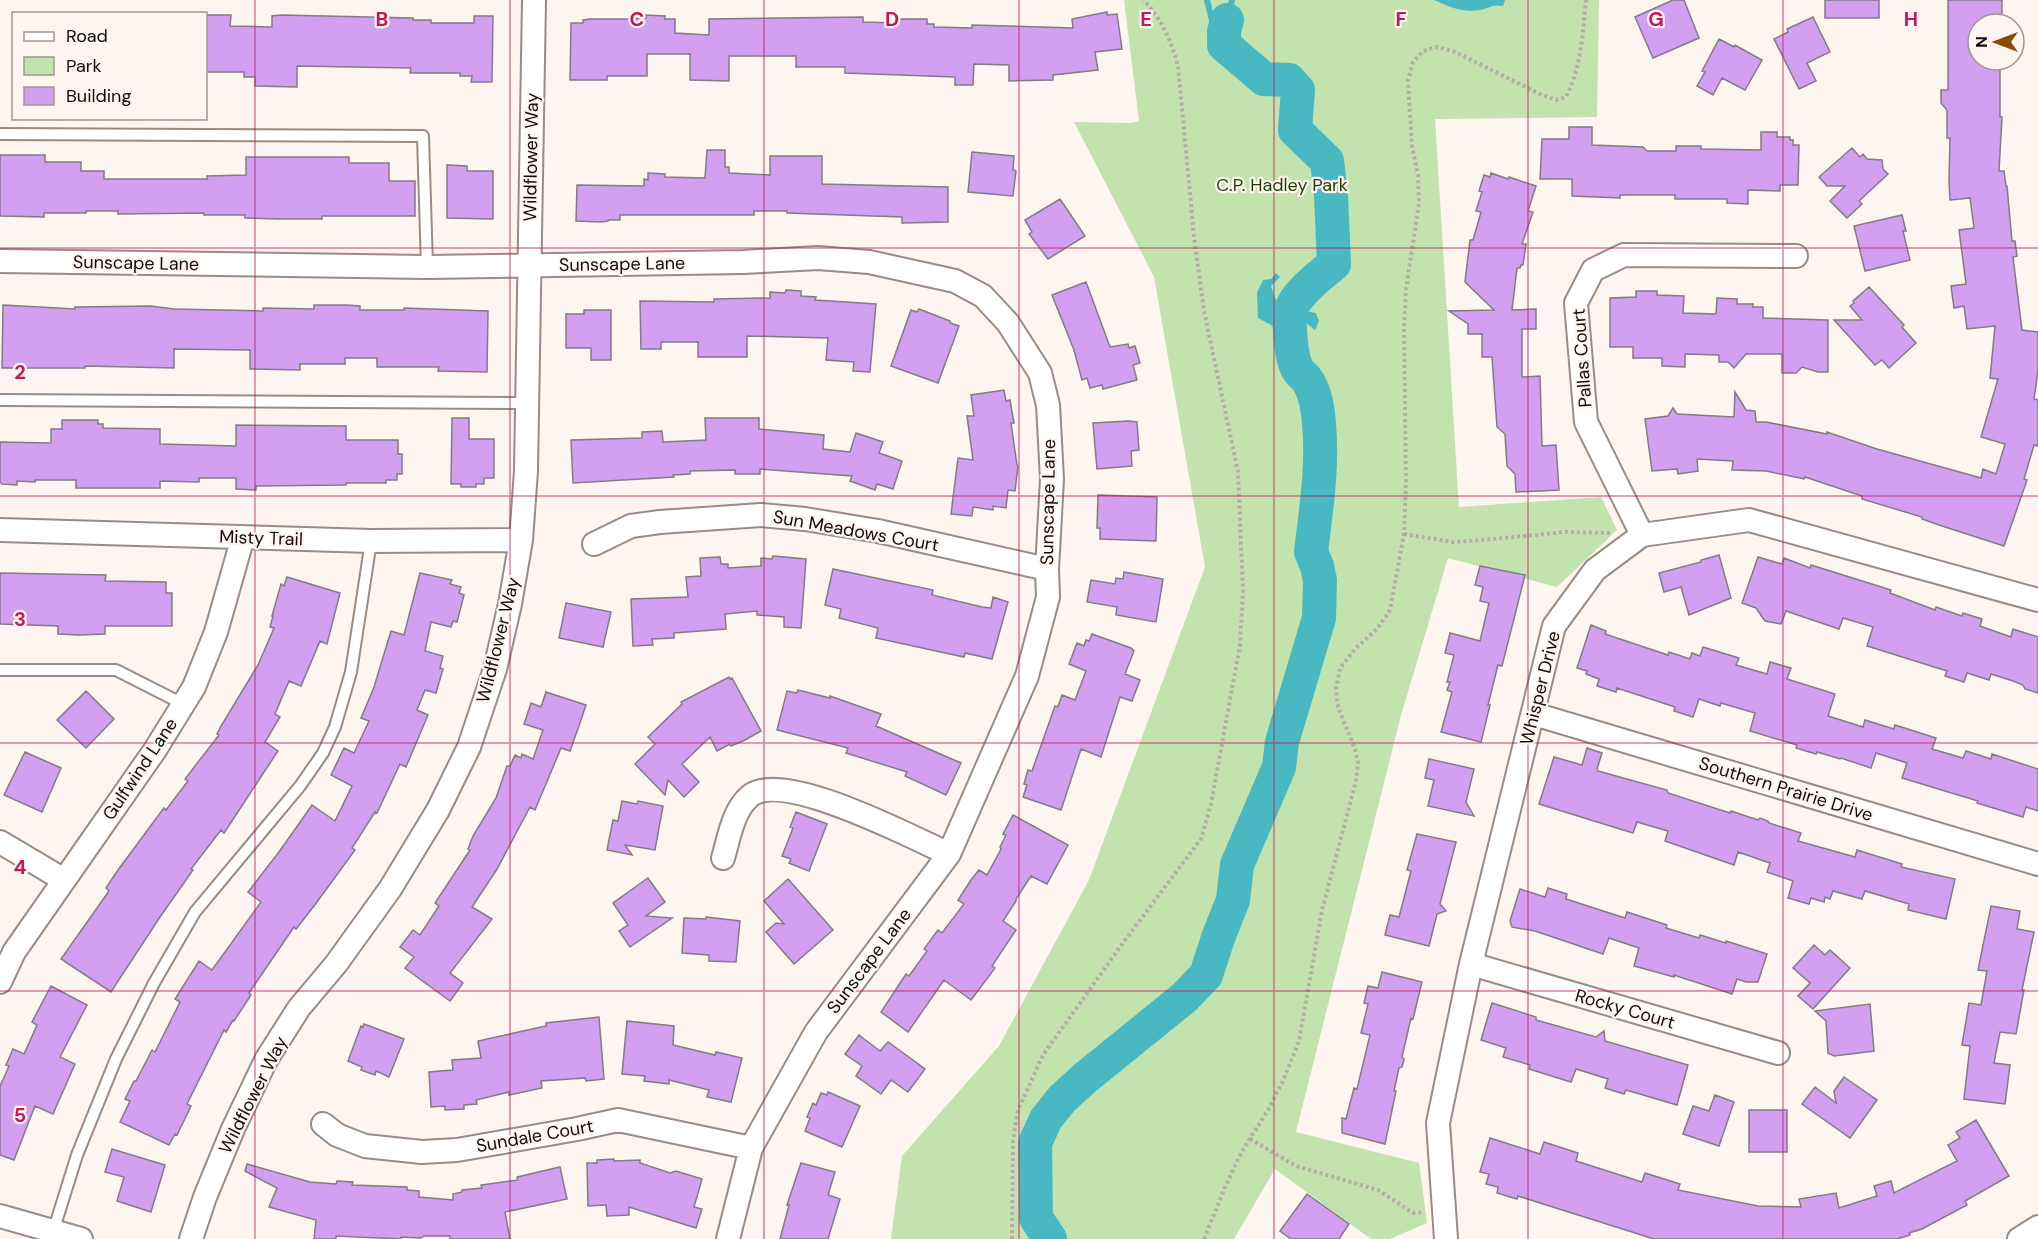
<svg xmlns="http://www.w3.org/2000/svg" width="2038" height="1239" viewBox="0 0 2038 1239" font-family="'DM Sans',sans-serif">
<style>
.green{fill:#c2e2ae}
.water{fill:#48b8c2}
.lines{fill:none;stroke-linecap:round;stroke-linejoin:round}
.stream{stroke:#48b8c2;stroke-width:6}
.river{stroke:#48b8c2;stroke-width:34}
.building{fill:#d29ff1;stroke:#827b86;stroke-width:1.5}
.service-casing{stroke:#998b86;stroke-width:14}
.minor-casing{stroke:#998b86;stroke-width:26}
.path{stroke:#b5aca9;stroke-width:4;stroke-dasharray:3 3;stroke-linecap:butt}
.service{stroke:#fff;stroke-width:10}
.minor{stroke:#fff;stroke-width:22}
.grid{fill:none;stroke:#c2185b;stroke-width:1.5;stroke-opacity:0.55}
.labels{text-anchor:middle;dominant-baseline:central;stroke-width:4.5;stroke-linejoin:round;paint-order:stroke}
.street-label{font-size:18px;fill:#110c0a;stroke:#fef4f0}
.park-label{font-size:18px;fill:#1f3e00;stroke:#fef4f0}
.grid-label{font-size:20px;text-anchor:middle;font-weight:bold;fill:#c2185b;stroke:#fef4f0;stroke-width:4.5;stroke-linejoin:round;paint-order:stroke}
</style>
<rect width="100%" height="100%" fill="#fef4f0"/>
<path class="green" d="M1124 0H1599L1597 117 1435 119 1459 507 1601 497 1617 530 1557 587 1448 558 1401 715 1296 1132 1419 1163 1427 1223 1390 1239H1371L1275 1169 1234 1239H891L902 1156 999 1046 1089 880 1205 567 1154 277 1074 122 1131 123 1139 121Z"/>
<path class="water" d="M1434 0H1505L1503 6C1491 4 1490 8 1480 10 1464 13 1449 7 1434 0Z
M1276 273 1280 277 1271 286 1278 306 1287 305C1292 297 1295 285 1305 284L1306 289 1297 304 1301 310 1316 313 1319 321 1315 330 1300 318 1290 337H1280L1271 325 1258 318 1257 293 1263 280 1271 279Z"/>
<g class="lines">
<path class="stream" d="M1207 0 1213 24 1224 32
M1227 20 1232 0"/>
<path class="river" d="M1050 1239 1036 1218 1035 1143 1046 1119 1062 1099 1085 1078 1185 997 1206 975 1218 938 1233 900 1237 865 1279 767 1282 742 1319 618 1320 580 1317 566 1311 552C1316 510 1323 467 1319 424 1318 410 1315 391 1307 380 1305 376 1300 374 1298 370 1291 359 1287 318 1292 307 1299 291 1321 275 1334 264L1331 196 1327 161 1295 130 1298 90 1289 80 1264 79 1224 45V32L1227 20"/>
</g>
<path class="building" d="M1673 0H1684L1699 38 1653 58 1635 17Z
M1825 0H1879V18H1825Z
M1948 0H2002V24H1978V60H2000V117H2002L1999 171H2004L2006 186H2007L2012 241H2015L2017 256 2013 257 2022 330 2038 332V371L2034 399 2038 400V446L2034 445 2024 479 2027 480 2004 546 1939 525 1922 519V517L1862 499V496L1805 477 1804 479 1766 471 1732 470 1733 461 1697 459 1698 471 1678 474 1677 469 1652 471 1645 419 1668 416 1673 408 1677 414 1734 417 1735 392 1746 410 1755 411 1756 422H1766L1827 434V432L1877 449 1981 478 1983 469 1996 474 2005 444 1981 437 1998 379 1990 378 1995 326 1967 329 1964 306 1954 308 1951 286 1966 284 1959 230 1974 228 1970 198 1950 200 1949 181 1950 138H1947V110L1941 103V90H1948Z
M1107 12V15L1117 14 1122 49 1095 52 1098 70 1053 75V80L1009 81V65L974 64 973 85H955V77L845 73V67H796V56H729V81L690 80V54H647V76H607V80H570L571 23H583V20L590 19H628L646 18V15L665 16V19H675V33L709 35V19L863 17V22L898 23V19H927V24H934V27L972 28V25L1073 28 1072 19Z
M206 15H231L230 26 272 27V16L281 15 413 18V20H431V23H474V16H493L492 82H471L472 76H460V73H410L411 68 297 66V87L255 86V77H244V72H206Z
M1813 17 1830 52 1807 63 1816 81 1799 89 1774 39 1788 32 1787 29Z
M1719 39 1734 47 1735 45 1762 60 1745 90 1722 78 1713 95 1697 86 1705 72 1702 71Z
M1569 127H1592V145L1643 147 1647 151H1676V146H1701V149L1761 150V132H1777V137H1790V140H1793V145H1799L1798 185H1780V191L1748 190V204L1727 203V199H1675V195H1620V198L1572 196V179H1540L1542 139H1569Z
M1852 148 1860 157 1863 154 1867 159 1882 160 1883 169 1888 174 1859 201 1862 204 1847 218 1830 201 1845 186H1827L1819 177Z
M707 150H725V167H729V173L770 175V156H822V184L948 187V222L902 223V217L787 213V211H754V215H620V220H608V221L601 222 576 221 577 185 644 186V179L648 180V173L665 174V177L705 178Z
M972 152 1014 156 1013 170 1016 171 1013 196 968 192Z
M0 155H45V162H81V171H104V179H207V176L246 175V157H349V163H389V181H415V216H322V219H279L245 218V215H204V213L118 214V211H86V213H44V217L0 216Z
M447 165 467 166V171H493V219L447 218Z
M1491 173 1508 179 1509 177 1536 186 1528 211 1533 212 1522 244H1526L1523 265H1521L1520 268H1517L1512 310 1536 309V329H1522V377L1540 376 1542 446 1556 445 1559 490 1516 492 1515 474 1507 466 1505 434 1497 427 1492 357H1482V334H1468V324L1449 311 1494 310 1465 282 1470 240H1473L1481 212 1476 211 1482 192 1479 191 1484 175 1490 177Z
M1060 199 1085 236 1048 259 1029 234 1032 232 1025 220Z
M1902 215 1906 231H1903L1910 260 1865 271 1854 226Z
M1086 282 1110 347 1128 344 1129 348 1135 346 1140 363 1133 365 1137 380 1103 389 1102 385 1090 388 1087 378 1082 380 1074 350 1052 295Z
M1869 287 1904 325 1902 327 1916 343 1889 368 1882 360 1875 365 1834 320H1862L1850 306 1854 303 1853 301Z
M786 290 801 291V296L816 297 815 300 876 304 870 372 853 371 854 362 826 360 828 338 747 336V357H698V342H661V349H641L640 301 714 302V299L770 298V292L785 293Z
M1636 291H1657V295L1684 296 1683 313 1716 314 1717 298 1737 299V304H1753V307H1763V318L1828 320V372H1818L1802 367 1796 373H1782V354H1746L1734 368 1728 362H1719V355L1685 354V367L1662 366V358H1633V347H1610V298L1636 297Z
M3 305 75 309V307L150 306 174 309 263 311V308L314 309V305H347L360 306V310H404V308L488 311 487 372 438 371 439 367H377V358H345V364H300V370L250 369V350L174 349V368L85 366V368H2Z
M919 309 950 321V323L959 326 938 383 891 366 911 310 917 312Z
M584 310H611V360H591V348H566V314H584Z
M1004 390 1006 401 1010 400 1014 423H1011L1017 465 1018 466 1015 491 1008 490 1006 508 993 506V510L973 507 972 516 951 514 958 458 973 460 967 416H974L971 395Z
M452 418H469V439H494V478H484V484H476V487H461V484H451Z
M705 418H759V429L824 435 823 449 850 452 856 433 883 442 879 453 902 461 893 489 877 484 875 490 850 481 852 476 760 469V474H735V470L690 471V474L673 475 674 477 573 483 571 440 642 438V432L662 431 663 442 706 440Z
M62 420H98V424H103V428L160 429V444L236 446V425L346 426V440H398V454H402V474H397V480H386V483H346V485L256 486V490L236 489V478H199V482L160 481V488H76V480H35V482L17 481V485L2 484 0 482V442L51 443V429H62Z
M1129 421 1137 422 1139 450 1131 451 1132 466 1097 469 1093 423Z
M1098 495 1157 497 1156 541 1100 539V528H1097Z
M1719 555 1731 598 1689 615 1681 587 1664 592 1659 573 1701 562V560Z
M773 556 806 559 801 628 784 627V617L757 615V611L725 614 726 629 674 633V638L652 639 653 645 633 646 631 599 688 597 686 577 701 576 700 558 720 557 721 564H728V568L761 566V558L772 559Z
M1758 557 1782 564 1784 558 1810 568 1811 565 1891 590 1890 593 1935 610 1936 607 1962 616 1963 613 1982 619 1980 626 2011 637 2013 629 2038 637V693L2025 689 2023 685 2013 681 1991 674 1989 680 1967 673 1964 682 1945 676 1947 671 1867 646 1873 627 1843 618 1839 629 1786 611 1781 624 1765 621 1756 608 1742 603Z
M1480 566 1525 575 1502 666 1498 665 1488 705H1490L1481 742 1441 732 1452 692 1447 690 1450 682H1447L1454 655 1445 653 1450 633 1480 641 1489 603 1480 601 1483 587 1475 585Z
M833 569 933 590 932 595 982 607 991 608 993 597 1008 602 992 659 965 653 964 657 876 638 878 628 839 618 841 609 825 605Z
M1124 572 1163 579 1156 622 1116 615 1117 607 1087 602 1091 580 1115 584 1116 578 1123 579Z
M0 573 106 575 105 581 166 582V593H172V626H105V634L79 635 58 634V626L0 624Z
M420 573 452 580 450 584 461 587 459 593 464 595 457 622 453 621 451 627 431 622 425 651 443 656 440 668 443 669 436 693 425 690 417 710 428 715 406 767 400 764 377 813 375 812 352 848 355 850 314 906 296 929 294 927 249 993 251 995 234 1021 233 1020 226 1032 224 1030 187 1104 191 1106 177 1135 175 1134 169 1145 120 1122 130 1101 125 1099 134 1081H136L152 1050 155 1052 180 1002 175 999 199 961 212 970 261 902 248 892 279 852 312 805 335 821 352 786 331 775 344 748 354 753 369 721 361 718 374 687 391 631 404 635Z
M287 577 340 593 327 644 320 641 301 686 289 681 275 714 280 717 265 742 278 751 224 833 221 830 191 869 193 870 160 917 111 992 61 959 109 891 106 888 118 870 158 816 164 808 166 810 188 781 185 779 219 735 217 734 221 726 258 665 274 628 270 627 273 616H272L281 584 284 586Z
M566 603 611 612 603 647 559 638Z
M1591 625 1606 631 1605 634 1668 655 1669 652 1690 659 1692 653 1700 656 1703 647 1739 658 1736 665 1767 674 1770 662 1791 668 1787 679 1835 694 1828 716 1863 727 1865 720 1894 729 1895 725 1936 738 1932 749 1963 758 1966 751 1991 759 1992 754 2038 769V811L2026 807 2023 817 1977 803 1978 801 1902 778 1907 763 1876 753 1871 768 1841 758 1840 759 1817 752 1816 754 1796 748 1797 745 1750 731 1755 713 1721 703 1720 706 1699 699 1693 717 1674 711 1675 707 1617 688 1616 692 1597 686 1599 679 1586 674 1587 671 1577 668Z
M1092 634 1131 648 1134 651 1125 674 1140 680 1132 701 1120 697 1101 757 1081 749 1061 810 1023 797 1027 785 1024 784 1028 770 1032 771 1055 706 1058 707 1062 695 1075 700 1086 671 1069 664 1077 643 1084 646 1086 640 1089 641Z
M729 677 730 679 732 678 761 731 745 740 731 746 730 744 717 751 710 737 682 764 699 782 684 797 668 780 665 795 635 764 655 744 648 737 682 704 681 702Z
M798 690 830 698V696L881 714 876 726 961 763 946 795 905 776 907 772 846 753 848 748 777 730 787 691 797 693Z
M86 691 114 719 86 748 57 720Z
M546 692 586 705 580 723 570 751 561 748 535 810 530 807 497 869 472 907 492 919 450 973 463 983 450 1001 405 968 414 957 400 947 413 930 420 935 439 906 435 903 470 850 468 849 473 836 496 798 507 766H510L515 755 521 758 522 754 533 759 543 730 524 724 531 703 541 707Z
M1587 748 1602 753 1597 769 1598 771 1667 790 1668 793 1730 813 1731 811 1758 820 1760 818 1768 821 1769 823 1801 833 1798 841 1855 857 1857 850 1902 864 1901 867 1955 879 1946 919 1908 910 1909 904 1865 891 1862 899 1833 891 1830 899 1825 897 1824 902 1811 898 1809 904 1788 898 1793 881 1767 872 1770 863 1738 852 1734 865 1665 841 1668 831 1637 822 1633 833 1539 804 1554 757 1582 765Z
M25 752 61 768 42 812 4 795Z
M1429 759 1474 769 1466 802 1474 816 1428 806 1434 780 1425 778Z
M622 801 637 804 638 801 663 806 655 850 625 845 632 855 607 850 613 820 618 821Z
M796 812 827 824 809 871 789 863 791 859 782 856 793 828 790 827Z
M1013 815 1068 845 1047 884 1031 876 1016 899V901L1003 921 1016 930 992 966 995 968 971 1000 944 980 908 1032 881 1012 906 974 909 976 927 951 924 949 938 930 942 933 964 904 958 900 971 880 979 870 987 875 1001 849 1000 847 1006 835 1003 834Z
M1417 834 1456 842 1441 900 1440 904 1446 911 1437 914 1429 946 1385 935 1390 915 1399 917 1411 871 1407 870Z
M648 878 665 902 646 916 672 918 630 947 619 931 628 925 613 903Z
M788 879 833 930 794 964 766 932 776 923 784 924 764 901Z
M1548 888 1567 894 1566 899 1625 918 1627 912 1667 925 1666 928 1699 938 1700 935 1726 943V941L1767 954 1758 982H1746L1737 979 1732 994 1674 975V977L1634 966 1639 948 1609 938 1603 954 1535 931 1512 927 1510 921 1520 889 1545 897Z
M1991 906 2020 911 2017 929 2034 932 2022 990H2024L2016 1034 2000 1032 1994 1063 2010 1065 2005 1104 1964 1099 1970 1046 1962 1045 1969 1003 1981 1005 1987 971 1978 970Z
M706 917 740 921 736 962 709 961V955L682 953 684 918 706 919Z
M1814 945 1825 955 1830 950 1850 968 1813 1009 1798 996 1810 983 1793 968Z
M1382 972 1422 982 1413 1019 1411 1018 1402 1057 1404 1059 1402 1067 1399 1068 1394 1091H1396L1385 1144 1342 1133V1118L1346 1119 1354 1088 1357 1089 1370 1035 1361 1033 1368 1004 1364 1003 1368 986 1378 988Z
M51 986 87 1005 60 1057 75 1064 53 1114 35 1106 14 1160 0 1155V1086L9 1066 6 1065 13 1049 24 1054 37 1025 32 1022Z
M1492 1003 1536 1017V1020L1596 1037 1604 1031 1605 1041 1688 1065 1677 1105 1626 1090 1624 1094 1605 1088 1608 1079 1576 1069 1571 1082 1529 1069 1530 1065 1503 1057 1506 1048 1481 1040Z
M1870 1004 1874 1051 1834 1056 1828 1053 1826 1021 1815 1011Z
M599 1017 604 1079 586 1081 585 1078 541 1081 542 1088 509 1095V1092L476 1100 477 1104 464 1105V1109L445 1110V1106L431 1107 429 1072 453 1070 452 1060 481 1058 478 1041 546 1026V1023Z
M627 1021 674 1026 673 1045 715 1055 716 1052 742 1058 731 1102 707 1097 709 1090 669 1080V1084L644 1081 645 1076 622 1074Z
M364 1024 404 1039 389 1077 376 1071 375 1075 361 1070 362 1067 348 1061 361 1026 363 1027Z
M859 1035 880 1051 888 1042 925 1069 908 1092 891 1080 881 1094 856 1076 862 1066 845 1054Z
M1844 1077 1877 1100 1850 1138 1802 1104 1815 1087 1836 1103 1834 1091Z
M828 1092 860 1106 842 1147 805 1131 810 1118 807 1117 813 1103 816 1105 821 1093 827 1095Z
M1715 1095 1734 1102 1719 1146 1683 1134 1693 1106 1709 1111Z
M1749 1110H1787V1152H1749Z
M1976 1120 2009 1176 1965 1201 1967 1205 1922 1229 1909 1233 1910 1235 1897 1239H1654L1518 1196 1517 1199 1497 1193 1498 1187 1486 1184 1489 1174 1480 1172 1490 1138 1540 1154 1544 1142 1578 1153 1576 1161 1642 1182 1645 1173 1680 1184 1678 1190 1758 1206 1801 1207 1799 1199 1836 1193 1839 1208 1877 1196 1874 1186 1891 1181 1894 1193 1957 1161 1948 1145 1960 1138 1956 1132Z
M112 1149 165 1165 151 1212 117 1201 124 1177 105 1172Z
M614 1159V1161L640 1160V1163L670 1173 676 1171 702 1179 694 1207 702 1209 696 1228 629 1207V1215L607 1216 606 1205 588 1206 587 1163H597V1160Z
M801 1163 835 1172 828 1195 840 1199 828 1239H780L789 1205H787Z
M247 1164 310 1182 336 1184 337 1181 353 1182 352 1185 407 1187V1190L419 1191V1197L453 1200V1194L462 1192V1190L482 1188 481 1185 518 1180 517 1177 560 1167 567 1199 505 1212 510 1239H450V1236H424L421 1238 401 1237V1239L336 1236V1239H314L316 1220 269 1207 277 1188 245 1171Z
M1307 1194 1349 1224 1339 1239H1291L1280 1231Z"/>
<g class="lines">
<g class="service-casing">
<path id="service" d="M0 134 423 136 427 267
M0 400 527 403
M0 670H116L183 704
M53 1232 77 1155 116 1059 154 983 195 912 300 786 323 753 335 727 351 672 371 541"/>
</g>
<g class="minor-casing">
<path id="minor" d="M0 261 427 267 743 262 818 258 869 262 955 281 983 296 1008 323 1040 373 1048 405 1052 479 1047 569 1048 597 1027 676 949 854 816 1032 751 1148 728 1239
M0 530 371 541 521 540
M1642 535 1586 422 1576 303 1593 270 1624 255 1796 256
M594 544 631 526 660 522 761 515 805 519 878 531 1047 569
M1534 714 2038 864
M0 842 64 880
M723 858C729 838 733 810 750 796 783 769 913 838 949 854
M1471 964 1778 1053
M0 982 14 952 155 750 194 687 216 632 243 537
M323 1124 337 1135 365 1146 422 1152 457 1150 577 1129 618 1120 751 1148
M0 1216 81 1239
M191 1239 205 1197 233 1129 266 1060 299 1008 336 964 390 889 438 810 469 747 495 669 510 604 521 540 526 471 534 0
M1446 1239 1438 1123 1471 964 1554 626 1595 570 1642 535 1749 520 2038 600
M2019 1239 2038 1227"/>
</g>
<path class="path" d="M1404 534 1453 542 1495 539 1565 532 1610 533
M1250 1139 1296 1166 1378 1190 1413 1213 1424 1212
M1012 1239 1013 1141 1018 1110 1043 1055 1120 947 1201 839 1211 804 1240 645 1243 591 1238 472 1204 311 1194 236 1178 66C1172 42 1161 19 1144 0
M1204 1239 1226 1185 1241 1153 1268 1110 1283 1081 1299 1041 1322 910 1356 781 1358 763 1355 749 1338 707 1336 689 1340 668 1356 648 1377 629 1390 610 1404 534 1406 482 1404 328 1406 289 1419 203 1418 175 1412 146 1408 81 1413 62 1423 51 1437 47 1455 52 1542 95 1556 100 1566 97C1581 68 1583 32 1586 0"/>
<use href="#service" class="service"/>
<use href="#minor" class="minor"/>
</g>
<path class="grid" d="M255 0V1239M510 0V1239M764 0V1239M1019 0V1239M1274 0V1239M1528 0V1239M1783 0V1239M0 248H2038M0 496H2038M0 743H2038M0 991H2038"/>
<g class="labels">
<g class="street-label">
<text transform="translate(531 157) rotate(-89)">Wildflower Way</text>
<text transform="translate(136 263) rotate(1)">Sunscape Lane</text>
<text transform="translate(622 264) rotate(-1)">Sunscape Lane</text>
<text transform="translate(1582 358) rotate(-94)">Pallas Court</text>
<text transform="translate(1048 502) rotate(-89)">Sunscape Lane</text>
<text transform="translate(856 531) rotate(10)">Sun Meadows Court</text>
<text transform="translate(261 538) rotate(2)">Misty Trail</text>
<text transform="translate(498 640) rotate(-76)">Wildflower Way</text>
<text transform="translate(1540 688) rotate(-76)">Whisper Drive</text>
<text transform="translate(140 769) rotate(-56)">Gulfwind Lane</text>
<text transform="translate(1786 789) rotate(17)">Southern Prairie Drive</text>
<text transform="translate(869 961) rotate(-53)">Sunscape Lane</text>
<text transform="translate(1625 1009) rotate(16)">Rocky Court</text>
<text transform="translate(253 1095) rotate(-63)">Wildflower Way</text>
<text transform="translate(535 1136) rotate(-10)">Sundale Court</text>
</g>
<g class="park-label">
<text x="1282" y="185">C.P. Hadley Park</text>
</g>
</g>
<g class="grid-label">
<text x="382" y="26">B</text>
<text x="637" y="26">C</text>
<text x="892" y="26">D</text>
<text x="1146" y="26">E</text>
<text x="1401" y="26">F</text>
<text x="1656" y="26">G</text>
<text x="1911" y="26">H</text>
<text x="20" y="379">2</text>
<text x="20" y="626">3</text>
<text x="20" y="874">4</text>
<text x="20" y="1122">5</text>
</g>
<rect x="12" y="12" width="195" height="108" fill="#fef4f0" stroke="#9f9794" stroke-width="1.5"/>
<rect x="24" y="32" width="30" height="9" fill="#ffffff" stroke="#9f9794" stroke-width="1.5"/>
<text x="66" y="42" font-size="18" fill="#110c0a">Road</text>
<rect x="24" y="57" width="30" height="18" fill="#c2e2ae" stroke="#9f9794" stroke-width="1.5"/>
<text x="66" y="72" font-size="18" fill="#110c0a">Park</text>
<rect x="24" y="87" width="30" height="18" fill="#d29ff1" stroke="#9f9794" stroke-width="1.5"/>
<text x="66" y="102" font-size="18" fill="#110c0a">Building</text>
<g transform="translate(1996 42) rotate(270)"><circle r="28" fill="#fef4f0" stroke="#9f9794" stroke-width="1.5"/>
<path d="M0-4.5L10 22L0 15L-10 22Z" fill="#884b09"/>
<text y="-9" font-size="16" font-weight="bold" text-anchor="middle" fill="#110c0a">N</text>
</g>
</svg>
